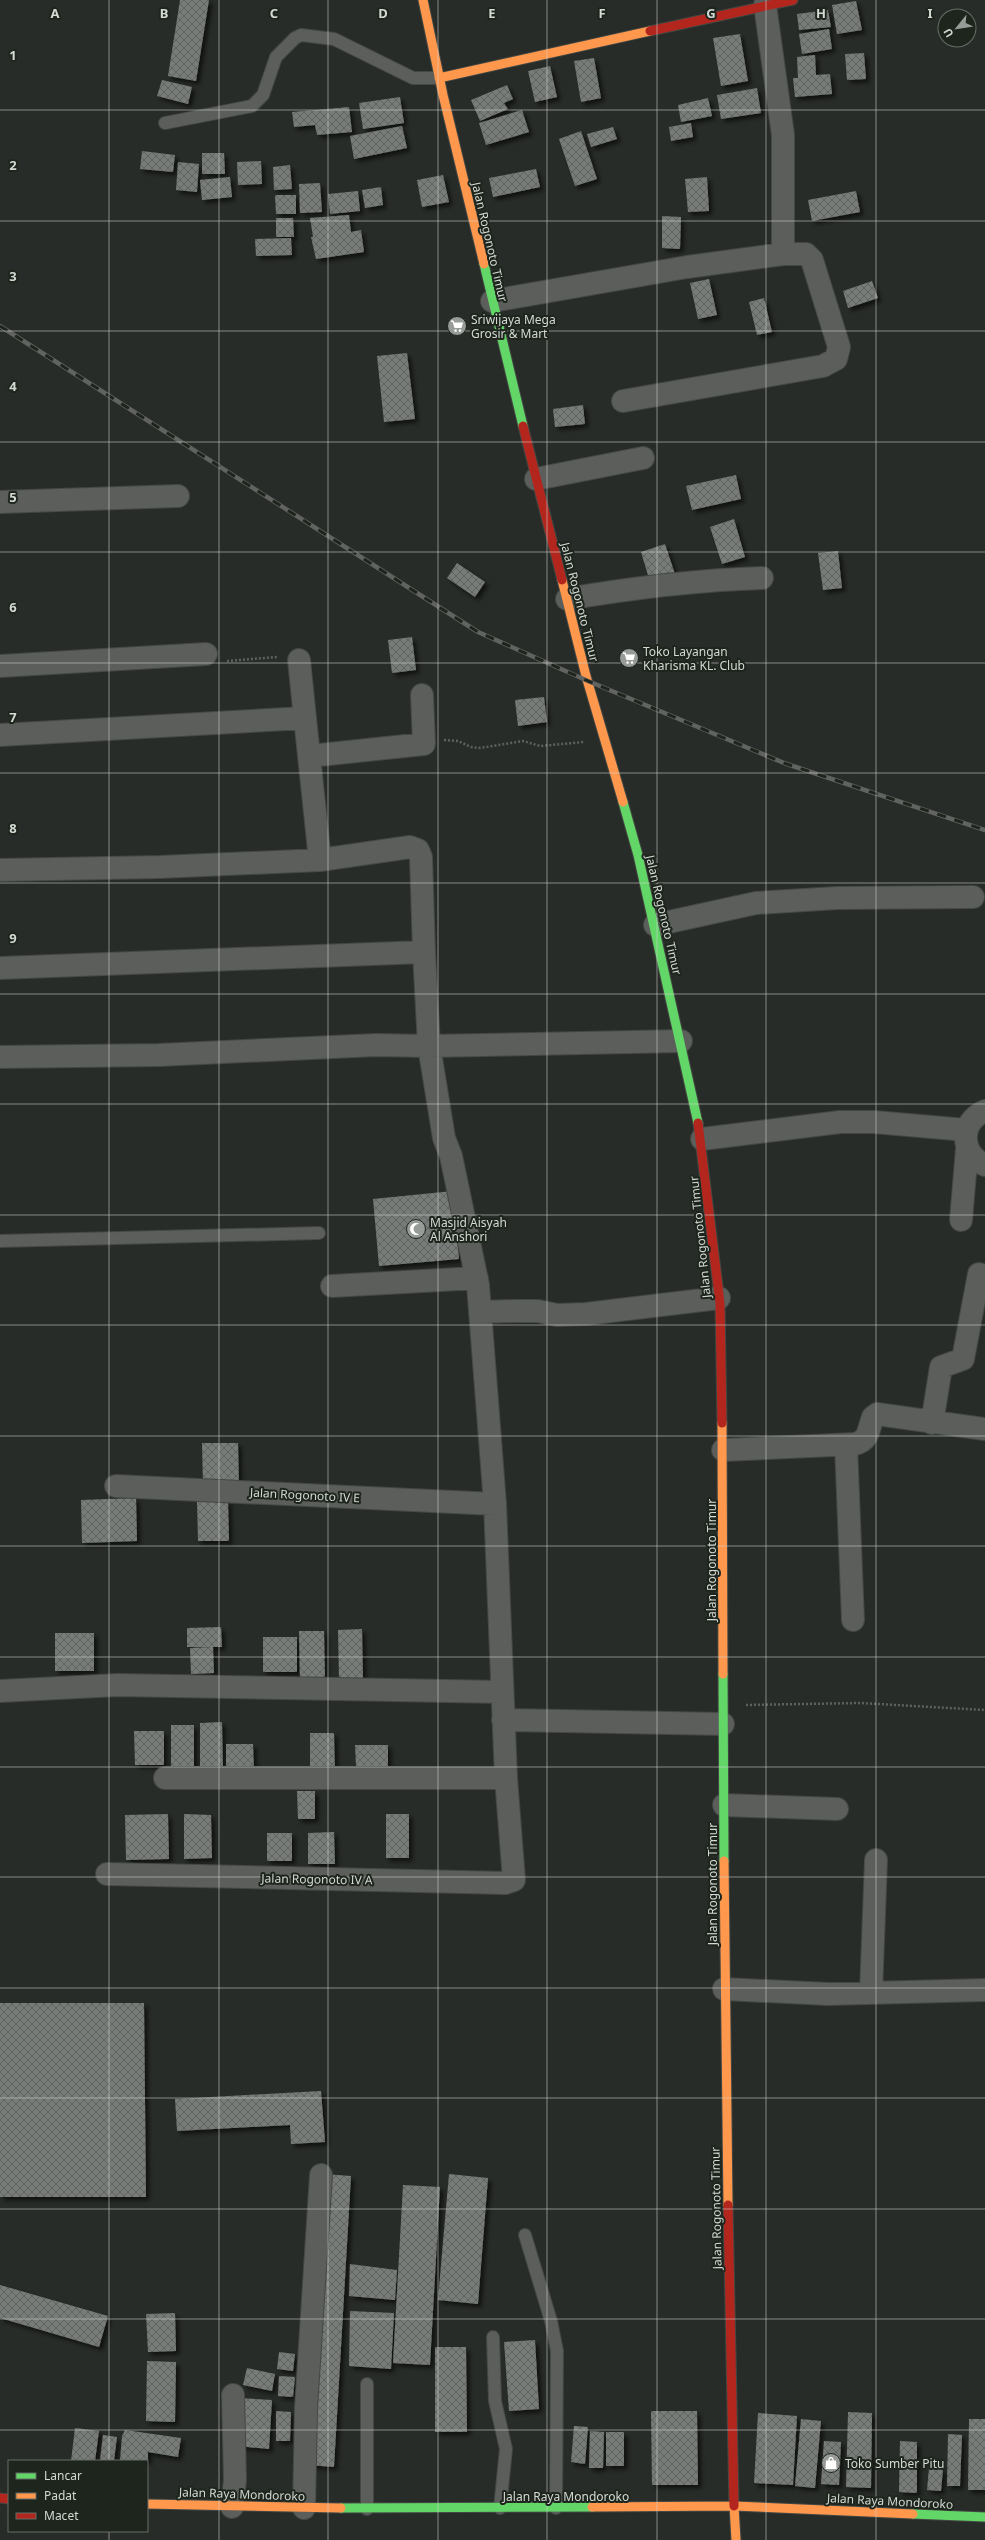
<svg xmlns="http://www.w3.org/2000/svg" width="985" height="2540" viewBox="0 0 985 2540" font-family="'Noto Sans',sans-serif">
<style>
.building{fill:url(#building-cross-hatch);filter:url(#shadow)}
.lines{fill:none;stroke-linecap:round;stroke-linejoin:round}
.lane-casing{stroke:#444844;stroke-width:14}
.street-casing{stroke:#444844;stroke-width:24}
.fast-casing{stroke:#444844;stroke-width:11}
.slow-casing{stroke:#444844;stroke-width:11}
.jam-casing{stroke:#444844;stroke-width:11}
.path{stroke:#5e615e;stroke-width:2.5;stroke-dasharray:2 2;stroke-linecap:butt}
.lane{stroke:#5b5e5b;stroke-width:12}
.street{stroke:#5b5e5b;stroke-width:22}
.fast{stroke:#63d668;stroke-width:9}
.slow{stroke:#ff974d;stroke-width:9}
.jam{stroke:#b3261e;stroke-width:9}
.rail-casing{stroke:#616361;stroke-width:4.5}
.rail{stroke:#1d251d;stroke-width:3;stroke-dasharray:9;stroke-linecap:butt}
.grid{fill:none;stroke:#d4d9d4;stroke-width:1;stroke-opacity:0.55}
.labels{text-anchor:middle;dominant-baseline:central;stroke-width:4;stroke-linejoin:round;paint-order:stroke}
.street-label{font-size:12px;fill:#d4d9d4;stroke:#1d251d}
.poi-label{font-size:12px;fill:#d4d9d4;stroke:#1d251d;text-anchor:start}
.grid-label{font-size:13px;text-anchor:middle;font-weight:bold;fill:#d4d9d4;stroke:#1d251d;stroke-width:4;stroke-linejoin:round;paint-order:stroke}
</style>
<defs>
<pattern id="building-cross-hatch" width="8" height="8" patternUnits="userSpaceOnUse"><rect width="8" height="8" fill="#777c79"/><path d="M0 0l8 8M0 8l8-8" fill="none" stroke="#616462"/></pattern>
<filter id="shadow"><feDropShadow dx="3.5" dy="3.5" stdDeviation="2" flood-color="#0009"/></filter>
</defs>
<rect width="100%" height="100%" fill="#282c28"/>
<path class="building" d="M180 0H209L196 81 168 76Z
M856 1 862 30 837 34 832 5Z
M828 10 831 27 799 30 797 14Z
M829 29 832 49 802 54 799 34Z
M740 34 748 81 721 86 713 38Z
M864 53 866 79 847 80 845 54Z
M815 55 816 75 830 74 832 94 795 97 793 78H798L797 57Z
M594 58 601 98 581 102 574 61Z
M550 66 557 97 535 102 528 71Z
M162 80 192 87 188 104 157 96Z
M507 85 513 99 504 103 508 109 480 121 471 100Z
M757 88 761 113 721 119 717 95Z
M400 97 404 123 363 129 359 103Z
M708 98 712 116 681 122 678 105Z
M349 107 352 132 317 135 315 125 294 127 292 112Z
M522 110 529 132 486 145 479 123Z
M691 123 693 137 671 141 669 127Z
M402 126 407 148 354 159 350 136Z
M613 127 617 139 591 147 587 134Z
M581 131 597 179 575 186 559 139Z
M142 151 175 155 173 172 140 169Z
M202 153H224L225 174H202Z
M261 161 262 184 238 185 237 162Z
M178 162 199 164 197 192 176 190Z
M290 165 292 189 274 190 273 167Z
M536 169 540 187 493 197 489 178Z
M443 175 449 202 422 207 417 180Z
M230 177 232 197 202 200 200 180Z
M707 177 709 211 688 212 685 179Z
M320 183 322 212 300 213 299 184Z
M381 187 383 205 365 208 362 190Z
M358 191 360 211 330 214 328 194Z
M856 191 860 212 812 221 808 200Z
M275 195H296V214H276Z
M349 215 351 232 361 230 364 252 316 259 311 237H313L310 218Z
M662 216 681 217 680 249 662 248Z
M276 218H293L294 237H276Z
M291 238 292 255 256 256 255 239Z
M709 279 717 315 698 319 690 283Z
M872 281 878 298 848 308 843 291Z
M764 298 772 332 757 335 749 302Z
M407 353 415 419 384 422 377 356Z
M583 405 585 424 555 427 553 409Z
M736 475 741 499 692 510 686 486Z
M734 519 745 557 722 564 710 527Z
M665 544 675 574 650 582 641 552Z
M838 551 842 588 823 590 818 553Z
M457 563 485 582 475 597 447 578Z
M412 637 416 670 392 673 388 640Z
M544 697 547 722 518 726 515 700Z
M453 1191 459 1259 379 1266 373 1199Z
M202 1443H238L239 1485H203Z
M136 1498 137 1541 82 1543 81 1500Z
M228 1500 229 1541H198L197 1501Z
M221 1627 222 1647H187V1628Z
M362 1629 363 1679H339L338 1630Z
M299 1631H324L325 1680H300Z
M55 1633H94V1671H55Z
M263 1637H297V1672H263Z
M213 1647 214 1673 191 1674 190 1648Z
M222 1722 223 1773H200V1723Z
M171 1725H194V1773H171Z
M134 1731H164V1765H135Z
M310 1733H334L335 1773 310 1774Z
M226 1744H253L254 1770 226 1771Z
M355 1745H388V1766H356Z
M297 1791H315V1819H298Z
M168 1814 169 1859 126 1860 125 1815Z
M184 1814 211 1815 212 1858 184 1859Z
M386 1814H409V1858H386Z
M334 1832 335 1864H308V1833Z
M267 1833H292V1861H267Z
M0 2003H144L146 2197H0Z
M321 2091 325 2142 291 2144 290 2125 177 2131 175 2099Z
M324 2174 351 2176 334 2467 307 2465Z
M449 2174 488 2178 478 2304 438 2300Z
M403 2185 440 2187 430 2365 393 2363Z
M350 2264 397 2270 395 2300 349 2296Z
M0 2285 108 2316 99 2347 0 2318Z
M350 2311 394 2313 391 2369 349 2366Z
M175 2313 176 2351 148 2352 146 2314Z
M535 2340 539 2409 509 2411 504 2342Z
M435 2347H466L467 2432H435Z
M279 2352 295 2354 293 2371 277 2369Z
M147 2361 176 2362 175 2422 146 2421Z
M247 2368 275 2374 272 2391 243 2385Z
M279 2376 295 2377 293 2397 278 2396Z
M240 2398 272 2400 269 2449 237 2446Z
M276 2411 291 2412 290 2441H276Z
M651 2411H697L698 2485H652Z
M848 2412 872 2413 871 2488 846 2487Z
M758 2413 797 2416 793 2485 754 2483Z
M801 2419 821 2421 815 2488 795 2486Z
M969 2419H985V2490H968Z
M574 2426 588 2427 585 2464 571 2462Z
M75 2428 99 2431 95 2461H71Z
M125 2430 181 2438 178 2457 148 2452V2461H120L122 2436Z
M590 2431 604 2432 603 2468H589Z
M606 2432H624V2466H606Z
M948 2434 962 2435 960 2486H947Z
M103 2435 117 2437 114 2461H100Z
M824 2441 841 2442 839 2485 821 2484Z
M900 2441 917 2442V2493L899 2492Z
M929 2468 943 2469 941 2491 927 2490Z"/>
<g class="lines">
<g class="lane-casing">
<path id="lane" d="M165 123 252 106 263 95 276 57 295 38 301 35 334 39 413 78H439
M0 1241 319 1233
M525 2235 551 2321 557 2351 556 2508
M493 2337 495 2401 506 2449 500 2508
M367 2384V2509"/>
</g>
<g class="street-casing">
<path id="street" d="M492 301 687 267 783 254V135L765 5
M623 401 823 366 836 359 839 347 812 260 806 254H783
M536 479 643 458
M0 502 178 496
M567 599C632 588 696 580 762 578
M299 660 305 718
M0 666 206 654
M0 735 305 718 320 860
M310 756 424 744 422 695
M0 870 160 867 320 860 410 847 418 850 421 857 424 952
M655 925 756 903 837 898 973 897
M0 968 424 952 429 1046 444 1138 451 1156 478 1285 495 1504 506 1778 514 1880 505 1883 107 1874
M0 1057 159 1055 376 1045 429 1046 681 1041
M985 1111C959 1122 960 1154 985 1165
M702 1139 840 1122H874L966 1130
M961 1220 967 1149
M332 1286 477 1278
M480 1312 514 1311H538L557 1315 586 1314 719 1298
M932 1423 941 1367 963 1359 979 1274
M846 1445 853 1620
M723 1450 855 1444C870 1440 868 1429 873 1417L877 1414 985 1429
M116 1486 495 1504
M0 1691 118 1685 502 1692
M503 1720 723 1724
M165 1778H506
M724 1805 837 1809
M724 1989 828 1994 985 1990
M871 1993 876 1860
M232 2507 235 2480 233 2395
M304 2508 306 2408 321 2175"/>
</g>
<g class="fast-casing">
<path id="fast" d="M484 264 523 426
M623 802 638 855 698 1123
M723 1674 724 1861
M341 2508 592 2507
M913 2514 985 2517"/>
</g>
<g class="slow-casing">
<path id="slow" d="M423 0 443 95 484 264
M439 78 650 31
M562 580 586 676 623 802
M722 1423 723 1674
M724 1861 728 2205
M147 2504 341 2508
M734 2506 736 2540
M592 2507 734 2506 913 2514"/>
</g>
<g class="jam-casing">
<path id="jam" d="M650 31 793 0
M523 426 562 580
M698 1123 720 1303 722 1423
M728 2205 734 2506
M0 2498 9 2499"/>
</g>
<path class="path" d="M227 661 277 657
M444 740 458 741 471 747 480 748 523 741 540 746 584 742
M746 1705 860 1703 985 1710"/>
<use href="#lane" class="lane"/>
<use href="#street" class="street"/>
<use href="#fast" class="fast"/>
<use href="#slow" class="slow"/>
<use href="#jam" class="jam"/>
<g class="rail-casing">
<path id="rail" d="M0 326 478 632 588 681 784 763 985 830"/>
</g>
<use href="#rail" class="rail"/>
</g>
<path class="grid" d="M109 0V2461M219 0V2540M328 0V2540M438 0V2540M547 0V2540M657 0V2540M766 0V2540M876 0V2540M0 110H985M0 221H985M0 331H985M0 442H985M0 552H985M0 663H985M0 773H985M0 883H985M0 994H985M0 1104H985M0 1215H985M0 1325H985M0 1436H985M0 1546H985M0 1657H985M0 1767H985M0 1877H985M0 1988H985M0 2098H985M0 2209H985M0 2319H985M0 2430H985M109 2531V2540"/>
<defs>
<g id="supermarket-disc" transform="scale(1)"><circle r="9.5" fill="#989c98" stroke="#1d251d"/><path d="M-6-5.5h2.5l.6 2H6L4.5 2H-2.5L-4.4-4H-6ZM-1.5 3.2a1.3 1.3 0 1 0 .1 0ZM3 3.2a1.3 1.3 0 1 0 .1 0Z" fill="#fff"/></g>
<g id="mosque-disc" transform="scale(1)"><circle r="9.5" fill="#989c98" stroke="#1d251d"/><path d="M3.5-4.9A6 6 0 1 0 3.5 4.9A5 5 0 1 1 3.5-4.9Z" fill="#fff"/></g>
<g id="shop-disc" transform="scale(1)"><circle r="9.5" fill="#989c98" stroke="#1d251d"/><path d="M-5-2.5h2.3a2.7 3.5 0 0 1 5.4 0H5L5.5 6h-11ZM-1.5-2.5h3a1.5 2.3 0 0 0-3 0Z" fill="#fff"/></g>
</defs>
<g fill-rule="evenodd">
<use href="#supermarket-disc" x="457" y="326"/>
<use href="#supermarket-disc" x="629" y="658"/>
<use href="#mosque-disc" x="416" y="1229"/>
<use href="#shop-disc" x="831" y="2463"/>
</g>
<g class="labels">
<g class="street-label">
<text transform="translate(490 242) rotate(77)">Jalan Rogonoto Timur</text>
<text transform="translate(580 602) rotate(76)">Jalan Rogonoto Timur</text>
<text transform="translate(664 915) rotate(77)">Jalan Rogonoto Timur</text>
<text transform="translate(700 1237) rotate(-96)">Jalan Rogonoto Timur</text>
<text transform="translate(305 1495) rotate(3)">Jalan Rogonoto IV E</text>
<text transform="translate(711 1560) rotate(-90)">Jalan Rogonoto Timur</text>
<text transform="translate(317 1879) rotate(1)">Jalan Rogonoto IV A</text>
<text transform="translate(712 1884) rotate(-90)">Jalan Rogonoto Timur</text>
<text transform="translate(716 2208) rotate(-91)">Jalan Rogonoto Timur</text>
<text transform="translate(242 2494) rotate(2)">Jalan Raya Mondoroko</text>
<text x="566" y="2496">Jalan Raya Mondoroko</text>
<text transform="translate(890 2501) rotate(3)">Jalan Raya Mondoroko</text>
</g>
<g class="poi-label">
<text x="471" y="319">Sriwijaya Mega<tspan x="471" dy="14">Grosir &amp; Mart</tspan></text>
<text x="643" y="651">Toko Layangan<tspan x="643" dy="14">Kharisma KL. Club</tspan></text>
<text x="430" y="1222">Masjid Aisyah<tspan x="430" dy="14">Al Anshori</tspan></text>
<text x="845" y="2463">Toko Sumber Pitu</text>
</g>
</g>
<g class="grid-label">
<text x="55" y="18">A</text>
<text x="164" y="18">B</text>
<text x="274" y="18">C</text>
<text x="383" y="18">D</text>
<text x="492" y="18">E</text>
<text x="602" y="18">F</text>
<text x="711" y="18">G</text>
<text x="821" y="18">H</text>
<text x="930" y="18">I</text>
<text x="13" y="60">1</text>
<text x="13" y="170">2</text>
<text x="13" y="281">3</text>
<text x="13" y="391">4</text>
<text x="13" y="502">5</text>
<text x="13" y="612">6</text>
<text x="13" y="722">7</text>
<text x="13" y="833">8</text>
<text x="13" y="943">9</text>
</g>
<rect x="8" y="2460" width="140" height="72" fill="#1d251d" stroke="#666d66"/>
<rect x="16" y="2473" width="20" height="6" fill="#63d668" stroke="#666d66"/>
<text x="44" y="2480" font-size="12" fill="#d4d9d4">Lancar</text>
<rect x="16" y="2493" width="20" height="6" fill="#ff974d" stroke="#666d66"/>
<text x="44" y="2500" font-size="12" fill="#d4d9d4">Padat</text>
<rect x="16" y="2513" width="20" height="6" fill="#b3261e" stroke="#666d66"/>
<text x="44" y="2520" font-size="12" fill="#d4d9d4">Macet</text>
<g transform="translate(957 28) rotate(240)"><circle r="19" fill="#1d251d" stroke="#666d66"/>
<path d="M0-3L7 15L0 10L-7 15Z" fill="#989c98"/>
<text y="-6" font-size="11" font-weight="bold" text-anchor="middle" fill="#d4d9d4">U</text>
</g>
</svg>
